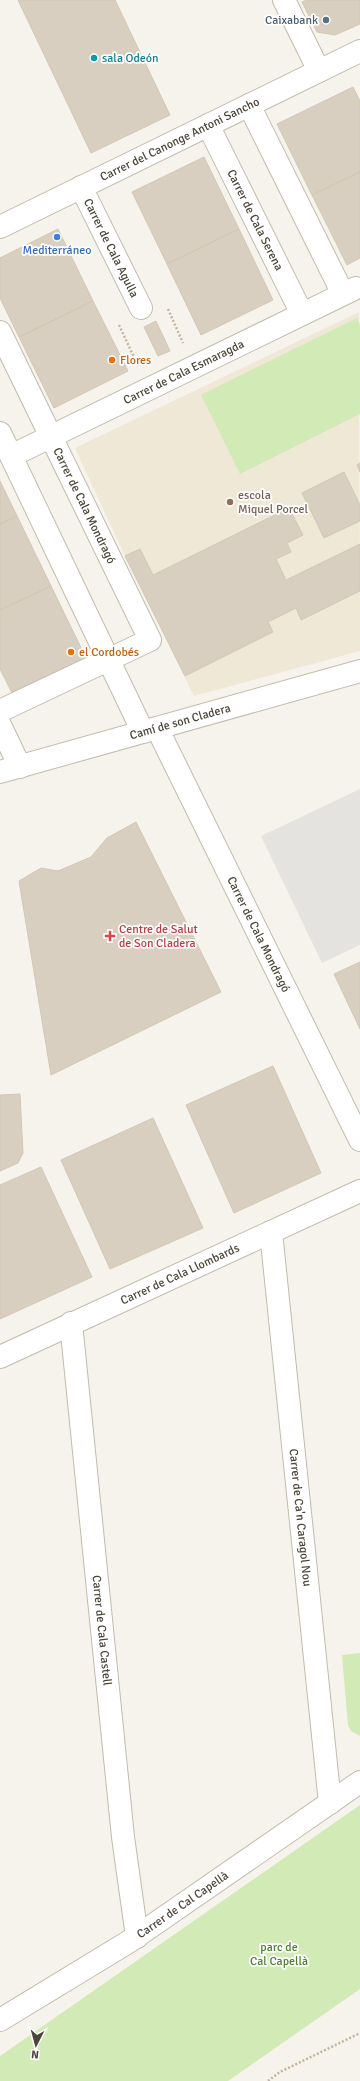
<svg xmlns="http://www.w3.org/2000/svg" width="360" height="2081" viewBox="0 0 360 2081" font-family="Signika,sans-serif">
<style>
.education{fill:#efe8d6}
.green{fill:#d2eab5}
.parking{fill:#e5e3e0}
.building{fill:#d8cfc1;stroke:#d3c7b4}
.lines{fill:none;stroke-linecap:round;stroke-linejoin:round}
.minor-casing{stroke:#c2bbae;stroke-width:24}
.path{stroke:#c4b79f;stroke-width:2.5;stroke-dasharray:2 2;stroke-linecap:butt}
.minor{stroke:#fff;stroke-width:22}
.service-dot{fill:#5c6f8a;stroke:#fff;stroke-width:1.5}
.culture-dot{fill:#0f9aa8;stroke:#fff;stroke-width:1.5}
.shop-dot{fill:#3f7fe0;stroke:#fff;stroke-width:1.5}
.food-dot{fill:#e8710a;stroke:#fff;stroke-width:1.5}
.education-dot{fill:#8d6e63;stroke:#fff;stroke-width:1.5}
.health-dot{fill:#e0444e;stroke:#fff;stroke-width:1.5}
.labels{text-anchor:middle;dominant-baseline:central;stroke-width:3.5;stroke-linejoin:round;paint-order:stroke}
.service-label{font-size:12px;fill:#4e5e75;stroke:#fff;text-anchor:end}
.culture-label{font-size:12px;fill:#0d838f;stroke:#fff;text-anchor:start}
.street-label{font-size:12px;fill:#4b4439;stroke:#fff}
.shop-label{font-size:12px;fill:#366cbe;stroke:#fff}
.food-label{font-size:12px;fill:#c56008;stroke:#fff;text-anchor:start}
.education-label{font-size:12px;fill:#785e54;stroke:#fff;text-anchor:start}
.health-label{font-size:12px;fill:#be3a42;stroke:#fff;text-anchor:start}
.park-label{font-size:12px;fill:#4a7f2a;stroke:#fff}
</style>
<rect width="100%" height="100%" fill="#f6f3ec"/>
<path class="education" d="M359 312 360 651 194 696 125 556 75 448Z"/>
<path class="green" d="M357 318 360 325V414L240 474 201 395Z
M360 1653V1736L351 1731 348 1725 342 1655Z
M360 1805V1989L228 2081H0V2056Z"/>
<path class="parking" d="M360 789V945L322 963 261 836Z"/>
<path class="building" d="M18 0H115L170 115 91 153Z
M307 0H360V24L335 35 317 32 302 2Z
M353 87 360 101V172L312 195 277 124Z
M204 157 239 229 167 264 132 192Z
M360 172V258L347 265 312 195Z
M58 229 93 301 19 337 0 298V258Z
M239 229 273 300 201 335 167 264Z
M93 301 128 371 54 408 19 337Z
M156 321 170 351 158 356 144 327Z
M360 463V472L357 465Z
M344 472 360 505V521L324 538 302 493Z
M0 481 17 516 0 524Z
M289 508 303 535 287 543 291 552 276 559 286 580 360 544V591L301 620 296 608 268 622 273 632 185 676 125 556 140 549 153 575Z
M17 516 51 586 0 610V524Z
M51 586 86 658 12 693 0 669V610Z
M136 822 221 992 51 1075 19 881 41 868 58 871 91 857 107 838Z
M360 962V1029L334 974Z
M273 1066 321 1173 234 1213 186 1105Z
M20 1094 23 1153 18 1163 0 1171V1095Z
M153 1118 203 1228 110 1269 61 1160Z
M41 1167 92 1277 0 1319V1185Z"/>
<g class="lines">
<g class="minor-casing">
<g id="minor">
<path d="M284 0 319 71"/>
<path d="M249 105 343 294"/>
<path id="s1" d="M208 125 302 314"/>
<path id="s2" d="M81 187 141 308"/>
<path id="s3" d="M0 227 360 51"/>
<path id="s4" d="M0 332 150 640 0 711"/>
<path d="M0 433 143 732"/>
<path id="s5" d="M11 456 356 288"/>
<path d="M0 725 20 767"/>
<path id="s6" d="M157 728 360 1140"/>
<path id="s7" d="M0 772 360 671"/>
<path id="s8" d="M271 1232 330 1803"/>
<path id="s9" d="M71 1323 123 1837 137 1937"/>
<path id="s10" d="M0 1357 360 1191"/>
<path id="s11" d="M0 2020 130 1941 360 1782"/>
</g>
</g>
<path class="path" d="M168 309 183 343
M119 325 138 366
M268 2081 280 2072 360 2033"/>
<use href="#minor" class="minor"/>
</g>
<circle class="service-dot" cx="326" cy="20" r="4"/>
<circle class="culture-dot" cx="94" cy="58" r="4"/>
<circle class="shop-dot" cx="57" cy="237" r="4"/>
<g class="food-dot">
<circle cx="112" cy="360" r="4"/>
<circle cx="71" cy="652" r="4"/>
</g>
<circle class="education-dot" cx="230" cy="502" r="4"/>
<path class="health-dot" d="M108 930h4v4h4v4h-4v4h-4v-4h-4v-4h4z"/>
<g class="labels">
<g class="service-label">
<text x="318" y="20">Caixabank</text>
</g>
<g class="culture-label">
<text x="102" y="58">sala Odeón</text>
</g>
<g class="street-label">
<text stroke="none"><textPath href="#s3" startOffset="200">Carrer del Canonge Antoni Sancho</textPath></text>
<text stroke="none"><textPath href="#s1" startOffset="106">Carrer de Cala Serena</textPath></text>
<text stroke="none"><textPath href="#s2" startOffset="68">Carrer de Cala Agulla</textPath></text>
<text stroke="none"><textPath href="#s5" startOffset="192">Carrer de Cala Esmaragda</textPath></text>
<text stroke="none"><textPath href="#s4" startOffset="193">Carrer de Cala Mondragó</textPath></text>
<text stroke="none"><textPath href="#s7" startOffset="187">Camí de son Cladera</textPath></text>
<text stroke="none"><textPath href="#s6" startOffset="230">Carrer de Cala Mondragó</textPath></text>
<text stroke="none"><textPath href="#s10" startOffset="198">Carrer de Cala Llombards</textPath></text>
<text stroke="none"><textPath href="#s8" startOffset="287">Carrer de Ca'n Caragol Nou</textPath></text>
<text stroke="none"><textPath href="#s9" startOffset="309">Carrer de Cala Castell</textPath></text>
<text stroke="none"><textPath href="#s11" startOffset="216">Carrer de Cal Capellà</textPath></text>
</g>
<g class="shop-label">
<text x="57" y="250">Mediterráneo</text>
</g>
<g class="food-label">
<text x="120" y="360">Flores</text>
<text x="79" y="652">el Cordobés</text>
</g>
<g class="education-label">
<text x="238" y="495">escola<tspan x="238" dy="14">Miquel Porcel</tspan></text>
</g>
<g class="health-label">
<text x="119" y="929">Centre de Salut<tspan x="119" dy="14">de Son Cladera</tspan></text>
</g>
<g class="park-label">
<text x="279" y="1947">parc de<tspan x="279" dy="14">Cal Capellà</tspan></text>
</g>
</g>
<g transform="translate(36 2045) rotate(186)" stroke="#ffffff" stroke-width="3" paint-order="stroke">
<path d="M0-3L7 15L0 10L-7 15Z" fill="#4b4439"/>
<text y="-6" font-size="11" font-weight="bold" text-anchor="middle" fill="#4b4439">N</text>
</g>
</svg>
